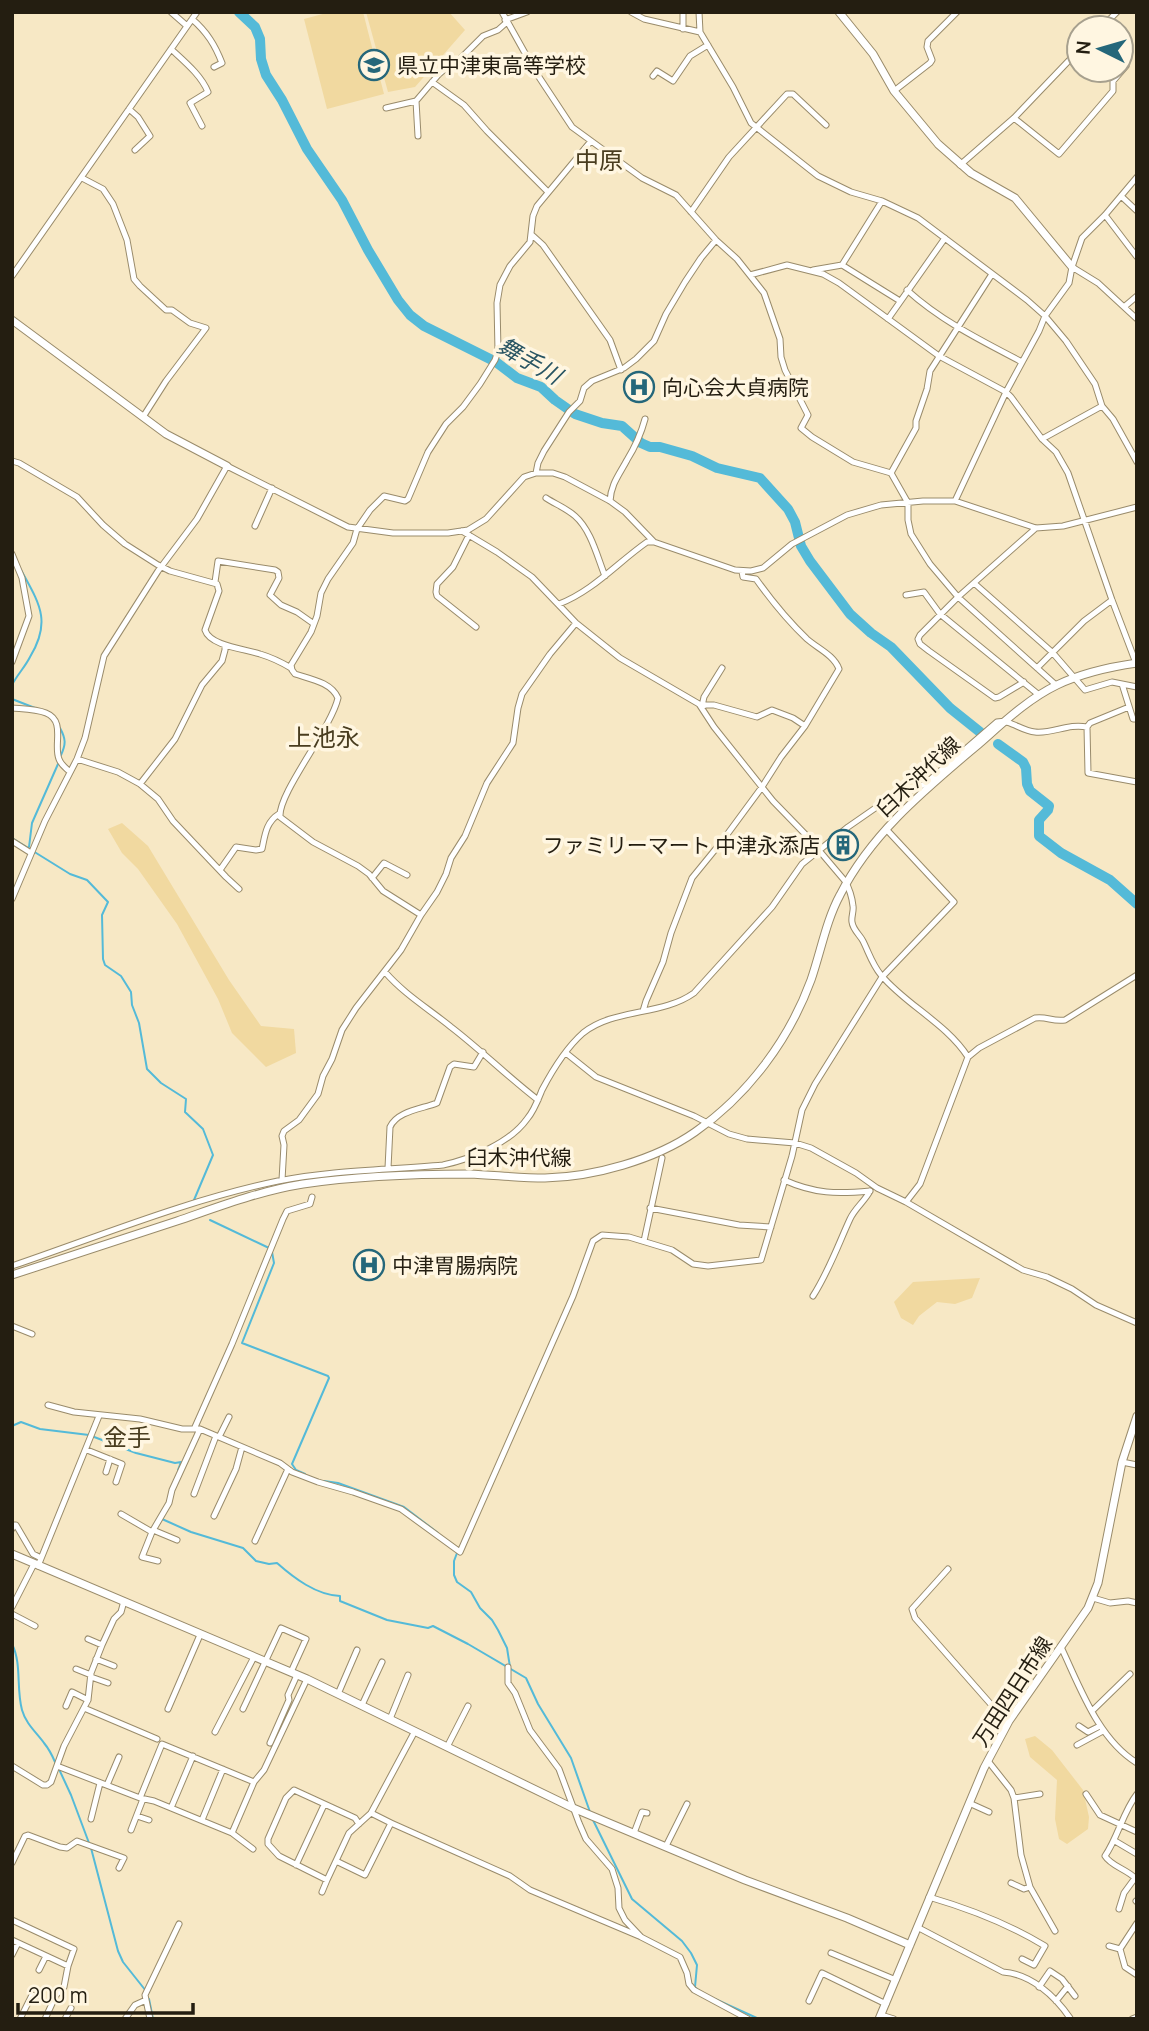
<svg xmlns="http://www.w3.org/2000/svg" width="1149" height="2031" viewBox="0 0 1149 2031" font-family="Manrope,'Noto Sans JP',sans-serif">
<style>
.green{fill:#f1d9a0}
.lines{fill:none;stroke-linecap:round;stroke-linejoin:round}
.stream{stroke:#54bad8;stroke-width:2}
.river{stroke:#54bad8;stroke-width:10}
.street-casing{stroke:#998b6b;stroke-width:7}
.secondary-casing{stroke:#998b6b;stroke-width:9}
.street{stroke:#fff;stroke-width:5}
.secondary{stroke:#fff;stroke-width:7}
.labels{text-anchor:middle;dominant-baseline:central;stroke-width:7;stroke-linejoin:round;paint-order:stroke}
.poi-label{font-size:21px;fill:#241e11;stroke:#fff6e1;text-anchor:start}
.street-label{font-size:21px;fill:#241e11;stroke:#fff6e1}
.water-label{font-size:23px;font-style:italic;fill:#295563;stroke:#fff6e1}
.quarter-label{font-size:24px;fill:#493d1f;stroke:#fff6e1}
</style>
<rect width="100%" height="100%" fill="#f7e8c5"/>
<path class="green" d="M330 12H363L384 94 327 109 304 19Z
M366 12H449L465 30 415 87 388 92Z
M122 823 148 846 229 980 261 1026 294 1029 296 1053 266 1067 232 1033 218 999 177 924 138 869 122 853 108 829Z
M980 1278 972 1298 955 1304 937 1302 919 1316 913 1325 901 1318 894 1302 913 1282Z
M1035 1736 1052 1750 1083 1790 1089 1817 1088 1829 1067 1844 1059 1839 1055 1819 1057 1780 1030 1757 1025 1739Z"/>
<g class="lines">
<path class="stream" d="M12 685C17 675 25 667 30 657 52 621 39 603 21 570
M12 699 35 708
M60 728C66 739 66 744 61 755
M12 838 70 874 87 880 108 902 102 915 103 959 105 965 121 976 131 992 132 1005 139 1023 147 1069 161 1083 186 1099 185 1112 203 1129 213 1155 194 1200
M29 847 32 823 58 764
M210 1220 269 1248
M272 1252 274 1263 242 1343 328 1376 329 1378 292 1464 296 1470 305 1474
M12 1426 21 1422 40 1429 89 1435 136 1453 175 1463 181 1462 178 1470
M324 1481 338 1483 404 1507 438 1533
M162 1519 191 1532 243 1548 256 1561 269 1564 277 1563C294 1578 316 1595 340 1596V1601L387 1620 428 1628 433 1626 468 1644 526 1678 538 1704 571 1758 590 1812
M457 1553 454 1561V1575L457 1582 471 1592 480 1608 492 1620 498 1630 507 1648 510 1667
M12 1644C22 1664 16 1688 22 1710 26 1724 36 1732 44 1743 49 1749 52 1755 55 1762
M58 1767 71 1795 89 1843
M593 1820 632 1899 682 1941 691 1953 697 1965 695 1987 698 1990
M91 1848 118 1951 123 1962 146 1991
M149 1999 153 2019
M715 1999 759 2019"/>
<path class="river" d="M239 12 255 27 260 39 261 59 266 75 282 100 307 149 342 200 368 250 398 300 410 315 424 326 496 362 517 378 541 387 555 400 575 414 602 423 622 426 641 443 650 447H660L692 456 717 468 760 478 788 509 795 522 801 546 810 561 850 614 871 633 891 647 950 708 980 732
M998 744 1023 762 1026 768 1027 784 1030 791 1049 806 1048 810 1039 820V836L1061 853 1110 880 1137 904"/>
<g class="street-casing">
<path id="street" d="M171 12 187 26
M502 12 535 71 572 127 642 178 676 195 716 240 737 259 764 293 780 339 781 357 785 370 808 415 801 428 812 437 853 462 891 473
M631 12 644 19 700 32
M699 12 700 32 733 87 751 123 818 176 851 192 882 201 918 218 1027 300 1045 316 1066 341 1095 384 1102 406 1113 419 1137 462
M192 19C207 32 215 45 222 63L214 67
M505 20 527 12
M1101 28 1117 12
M683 29V12
M171 49C185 62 201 75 208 92L190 103 202 126
M653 76 657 71 673 81 690 56 708 45
M432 82 464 105 487 131 548 192
M894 91 930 63 932 60 927 47 928 41 957 12
M416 101 418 136
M386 108 416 101 439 74 447 67 454 65 483 36 498 30 507 22
M129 109 138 117 150 136 135 150
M1014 118 1059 154 1113 91V81L1126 66
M960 165 1014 118 1079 50
M82 178 103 189 113 204 127 240 134 279 140 286 166 310H172L190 323 206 328 166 381 143 417
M1121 196 1137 211
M691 212 729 157 787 94H793L826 125
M1105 215 1137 257
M532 235 543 245 610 340 621 370
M842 265 882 201
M1072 267 1098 283 1137 319
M813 270 842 265 900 301
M992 274 930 371 927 389 916 421V428L891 473 908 503V520L911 534 930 564 958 597 1056 685
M750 275 787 265 823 274 839 283 939 356 1006 392 1011 397 1042 439 1056 452 1068 473 1112 600 1136 663
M12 276 197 12
M907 290C941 321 982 341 1022 362
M1124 307 1137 296
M888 319 945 238
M1042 439 1102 406
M12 461 19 463 77 497 103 525 125 544 158 565 170 571 217 584 219 591 205 630C210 646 245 649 260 654 270 657 281 662 291 668
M536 473 538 463 544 451 569 412 580 401 584 388 592 381 624 368 636 359 654 341 666 314 685 282 701 258 716 240
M546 498C555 504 566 508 575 516 591 530 597 556 605 576
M610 501C611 484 619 475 627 460 635 447 641 434 645 419
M955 501 1006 392 1039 331 1045 316 1069 283 1072 267 1082 238 1105 215 1137 177
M255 526 272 488
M462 531 497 552 532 577 576 623 620 658 699 704 714 727 773 801 806 835 845 881C849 888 852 897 853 906 854 911 851 917 852 922 853 930 860 935 863 941 869 953 872 964 881 975 906 1005 946 1023 968 1057
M469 535 453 567 437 584 436 592 437 596 476 627
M12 554 22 578 29 616 12 662
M215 582 218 561 275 570 278 572 279 578 270 595 281 605 297 612 314 624
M974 583 1052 652 1085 690 1112 682 1137 687
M906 595 924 592 940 614 1039 695
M559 604C593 591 617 563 647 542H654
M722 668 704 697 702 706 706 705H714L757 717 772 710 793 718 805 726
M1037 668 1084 621 1112 600
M1024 682 999 697 995 698 929 651 920 644 918 639 920 635 958 597 1036 528
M1122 684 1133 719H1137
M12 708C23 709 36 709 46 713 66 721 53 745 59 759 61 765 66 768 70 772
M1087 727 1088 773 1137 782
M77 759 118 772 140 784 158 799 173 821 226 877 239 889
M140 784 175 739 202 685 222 661 225 650V646
M12 841 31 853
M220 870 236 847 256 850 262 849C265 835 266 822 279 814
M372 878 384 863 407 875
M12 899 45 821 77 759 85 738 104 656 158 571 197 519 227 466 348 527 393 533H448L468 530 486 519 524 477 536 473H553L565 477 610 501 625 512 654 542 735 570 751 571 763 568 792 544 847 515 881 505 923 501H955L1036 528 1063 526 1137 507
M421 915 383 891 369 874 358 866 313 842 280 817C278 793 331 729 338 698 331 682 310 679 295 674L292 670 291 665 311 632 317 616 321 593 328 579 353 543 357 529 370 510 384 496 405 501 408 499 428 452 446 424 463 407 480 384 495 360 498 351 497 303 500 285 510 266 530 242 533 216 537 206 591 141
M385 972C404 994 429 1009 451 1027 481 1050 508 1077 538 1100
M643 1011 646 1001 663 962 671 933 692 878 723 840 762 787 781 757 805 726 839 669C834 655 817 648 807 639 788 621 771 600 756 579L743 577 742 571
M566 1053 596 1077 694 1116 729 1134 747 1139 795 1143 811 1148 856 1173 877 1188 906 1202 1023 1270 1047 1277 1072 1289 1096 1305 1137 1323
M388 1168 390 1127C397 1111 422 1109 437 1103L450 1067 454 1064 474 1067 483 1052
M282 1180 284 1145 282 1136 284 1131 299 1120 318 1094 323 1076 332 1059 342 1030 356 1008 401 950 421 915 437 892 446 874 451 858 465 836 487 783 513 743 518 708 522 694 550 654 576 623
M784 1180C815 1194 837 1194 870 1191
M906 1202 920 1184 968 1057 979 1048 1035 1018C1047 1016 1052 1022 1065 1020L1137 975
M650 1208 739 1225 771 1227
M644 1241 662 1158
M12 1266C100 1236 187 1200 278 1181 332 1170 388 1170 443 1165 471 1159 510 1143 527 1119 534 1111 538 1100 542 1090 552 1071 566 1048 583 1033 614 1008 662 1016 694 993L772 907 802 864 848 827 884 802 925 784 997 722C1010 719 1021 731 1035 732 1053 734 1068 723 1087 727L1090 723 1129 707
M813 1296C829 1271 838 1245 850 1219 855 1208 865 1201 870 1191
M12 1326 32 1334
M48 1405 74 1412 140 1419 182 1429H200L280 1463 292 1472 318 1482 353 1492 401 1509 460 1552 573 1296 593 1241 602 1235 629 1237 672 1250 693 1264 708 1266 761 1260 792 1156 802 1110 815 1084 882 977 954 902 886 829
M195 1427 232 1344 283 1219 287 1211 310 1204 312 1197
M219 1437 229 1417
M87 1450 122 1464 116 1482
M1122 1462 1137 1465
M106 1472 110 1459
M194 1494 216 1436
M121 1514 152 1532 169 1503 172 1490 200 1429
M214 1516 236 1469 242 1447
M12 1529 14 1525H16L33 1554 41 1558
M153 1530 177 1540
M152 1532 142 1557 158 1561
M255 1541 288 1469
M38 1566 99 1416
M948 1569 912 1609 915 1618 1003 1718 1009 1721
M1093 1598 1110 1603 1128 1601 1137 1603
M12 1607 34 1564
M12 1614 35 1626
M88 1639 102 1645
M1061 1647C1080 1687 1098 1739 1137 1763
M96 1659 114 1666
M508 1667V1683L515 1693 530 1730 559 1769 579 1823 586 1839 612 1869 618 1888 619 1908 625 1920 641 1937 680 1957 687 1973 689 1984 694 1990 748 2019
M76 1669 91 1675
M91 1677 108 1683
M338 1694 357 1650
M362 1705 382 1662
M66 1706 72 1692 88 1700
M84 1708 157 1739
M168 1709 200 1635
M243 1709 281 1628 306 1639 291 1672
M1092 1711 1130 1674
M390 1719 408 1675
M1079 1726 1088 1732 1100 1726
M215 1732 254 1657
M270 1743 289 1700 288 1695 297 1675
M1077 1745 1103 1731
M447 1747 468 1706
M988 1761 1011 1790 1014 1798 1021 1855 1030 1887 1055 1931
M12 1766 43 1785H47L51 1782 64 1746 88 1700 91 1673 102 1645 114 1619 121 1612 124 1601
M57 1766 140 1798 154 1801 232 1833 254 1782 264 1770 307 1679
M107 1785 119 1757
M1086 1794 1100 1815 1137 1832
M140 1798 162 1744 254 1782
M1014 1798 1040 1794
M969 1803 989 1812
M171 1808 193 1756
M137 1816 149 1820
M91 1819 100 1783
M202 1820 223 1769
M391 1823 510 1876 530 1890 639 1936
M359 1824 355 1818 294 1790 286 1798 268 1839V1844L279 1856 327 1880 349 1833 371 1813 415 1731
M131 1830 143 1799
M232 1833 253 1849
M634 1833 642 1812 647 1813
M1115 1841 1137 1854
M666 1846 687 1804
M336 1861 365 1875 391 1823 371 1813
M12 1863 25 1836 28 1835 60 1847 67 1848 77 1841 124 1858 119 1868
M296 1865 324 1805
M1011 1883 1024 1889 1030 1887
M322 1892 327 1880
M929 1897C970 1909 1009 1924 1045 1946L1034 1965 1022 1959
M1136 1901 1137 1902
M1119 1909 1124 1893 1135 1878C1126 1869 1111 1866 1105 1856 1118 1837 1123 1812 1137 1794
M12 1920 74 1949 68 1966 64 1987 56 1995 45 2019
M917 1927 1003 1972C1031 1974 1055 1996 1070 2018
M12 1940 68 1966
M1109 1946 1120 1949 1125 1967 1137 1975
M1120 1949 1137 1923
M831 1953 896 1980
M12 1955 18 1943
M39 1970 46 1956
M1039 1987 1050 1971 1062 1979 1075 1996
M809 2001 822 1973 886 2004
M1056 2001 1068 1986
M881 2015 894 2019
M20 2019 32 1995
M65 2019 71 2008
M125 2019 135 2005 146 2000
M150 2019 145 1995 179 1924
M1132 2019 1137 2017"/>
</g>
<g class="secondary-casing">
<path id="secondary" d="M839 12 873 54 894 91 938 144 971 173 1015 198 1072 267
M12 320 166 434 227 466
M12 1275C67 1257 122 1239 177 1221 218 1207 259 1191 303 1184 357 1176 414 1174 469 1174 494 1175 519 1178 545 1178 593 1177 655 1160 695 1132 748 1095 789 1040 811 980 821 951 826 921 840 895 872 832 927 788 980 743 1004 722 1028 699 1057 685 1082 673 1109 667 1137 663
M12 1554 307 1679 573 1808 745 1880 847 1918 910 1945
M879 2019 984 1768 1009 1721 1088 1608 1098 1583 1122 1462 1137 1416"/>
</g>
<use href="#street" class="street"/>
<use href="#secondary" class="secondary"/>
</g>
<defs>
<g id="school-ring" transform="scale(1.575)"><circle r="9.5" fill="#fff6e1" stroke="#25677a" stroke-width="1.5"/><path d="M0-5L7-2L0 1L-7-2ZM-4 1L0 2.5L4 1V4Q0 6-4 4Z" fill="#25677a"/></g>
<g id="hospital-ring" transform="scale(1.575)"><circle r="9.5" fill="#fff6e1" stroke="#25677a" stroke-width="1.5"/><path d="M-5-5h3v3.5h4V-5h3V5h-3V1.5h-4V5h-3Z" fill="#25677a"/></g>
<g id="building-ring" transform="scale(1.575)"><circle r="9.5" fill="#fff6e1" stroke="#25677a" stroke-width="1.5"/><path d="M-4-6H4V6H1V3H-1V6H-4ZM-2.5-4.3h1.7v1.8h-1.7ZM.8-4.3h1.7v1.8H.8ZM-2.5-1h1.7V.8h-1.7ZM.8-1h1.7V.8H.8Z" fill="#25677a"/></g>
</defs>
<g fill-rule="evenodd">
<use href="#school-ring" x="374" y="65"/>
<use href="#hospital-ring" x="639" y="387"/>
<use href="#building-ring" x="843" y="845"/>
<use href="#hospital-ring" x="369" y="1265"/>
</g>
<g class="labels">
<g class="poi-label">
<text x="397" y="65">県立中津東高等学校</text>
<text x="662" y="387">向心会大貞病院</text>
<text x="820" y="845" text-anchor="end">ファミリーマート 中津永添店</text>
<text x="392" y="1265">中津胃腸病院</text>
</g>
<g class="street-label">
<text transform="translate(918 776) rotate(-43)">臼木沖代線</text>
<text x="519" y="1157">臼木沖代線</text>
<text transform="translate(1012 1691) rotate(-57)">万田四日市線</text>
</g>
<g class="water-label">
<text transform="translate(530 360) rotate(30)">舞手川</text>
</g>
<g class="quarter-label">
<text x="599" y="159">中原</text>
<text x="324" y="736">上池永</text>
<text x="127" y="1436">金手</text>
</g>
</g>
<rect width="1149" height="2031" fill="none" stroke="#241e11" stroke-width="28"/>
<g transform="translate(1100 49) rotate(275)"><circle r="33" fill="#fff6e1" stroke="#a7a08e" stroke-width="2"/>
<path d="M0-5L12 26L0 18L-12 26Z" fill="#25677a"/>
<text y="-10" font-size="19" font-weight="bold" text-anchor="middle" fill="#241e11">N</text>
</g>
<path d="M18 2003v10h175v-10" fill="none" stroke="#241e11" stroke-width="3.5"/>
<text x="28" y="2003" font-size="21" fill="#241e11" stroke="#fff6e1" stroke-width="5" paint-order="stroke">200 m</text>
</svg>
